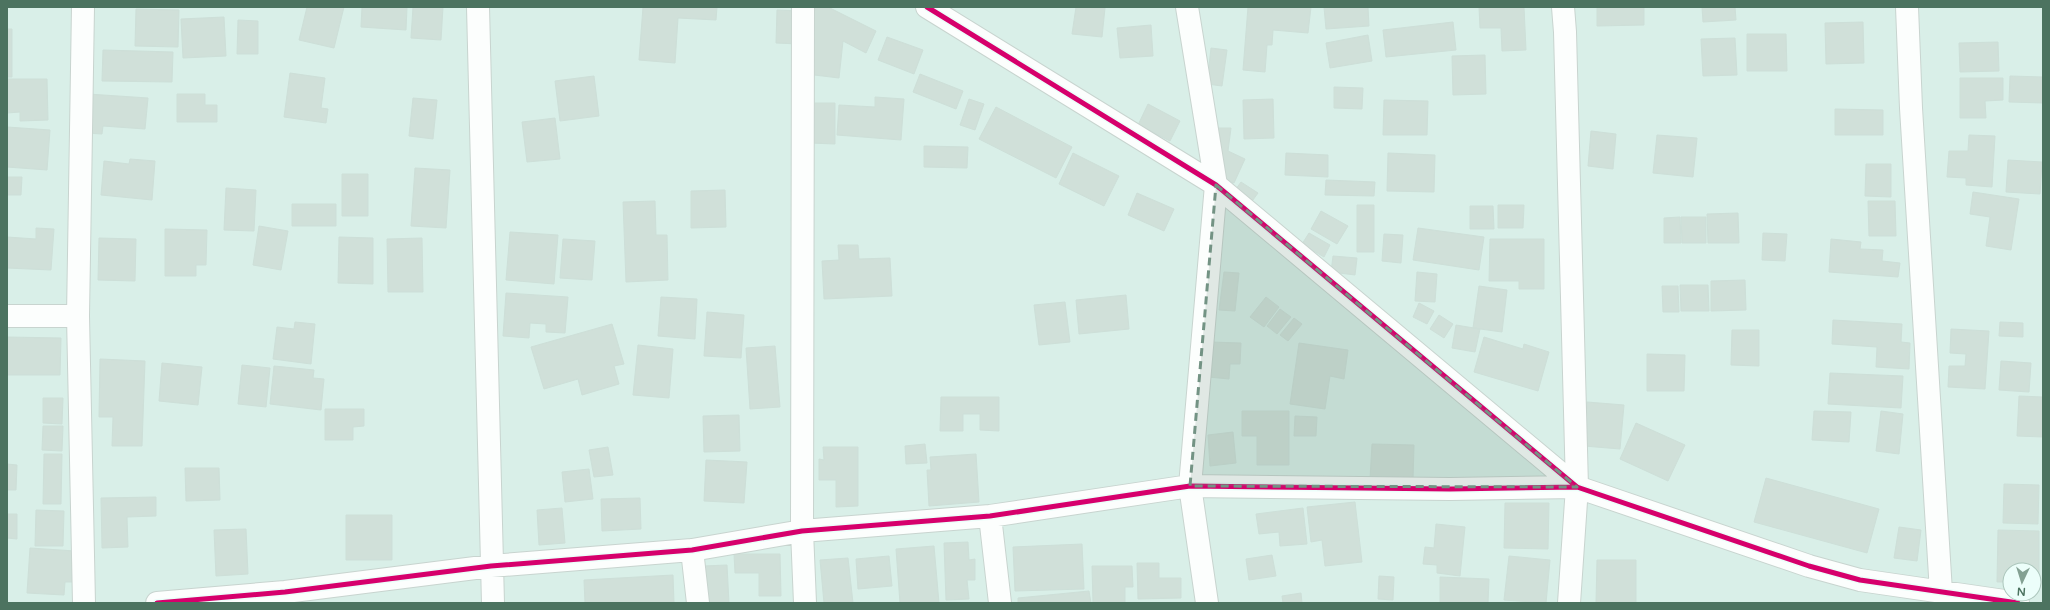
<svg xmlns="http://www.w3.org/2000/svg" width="2050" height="610" viewBox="0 0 2050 610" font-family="'Varela Round',sans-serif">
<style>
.residential{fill:#d9efe8;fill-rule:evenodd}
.building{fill:#d0e0d9;stroke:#cddfd8}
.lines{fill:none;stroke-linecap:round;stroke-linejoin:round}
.minor-casing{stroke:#c8d4cf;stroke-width:24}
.minor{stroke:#fcfefd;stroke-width:22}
.cycleway-casing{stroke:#ecfefa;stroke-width:8}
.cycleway{stroke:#d6006c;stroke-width:5}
.marked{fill:#739384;fill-opacity:0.2;stroke:#739384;stroke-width:3;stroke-dasharray:8 5;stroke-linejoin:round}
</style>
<rect width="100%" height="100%" fill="#ebf6f3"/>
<path class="residential" d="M7 7H2043V603H7ZM2010 570H2034V594H2010Z"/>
<path class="building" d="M307 7H344L334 48 299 40Z
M362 7H407L406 30 361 27Z
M413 7H443L441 40 411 38Z
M643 7H717L716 20 678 18 675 63 639 60Z
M815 7H828L876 31 866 53 843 41 839 78 806 74Z
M1076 7 1105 8 1102 37 1072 34Z
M1248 7H1311L1308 33 1273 30 1272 45H1267L1265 72 1243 70Z
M1324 7H1368L1369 26 1326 29Z
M1479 7H1524L1526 50 1502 51 1501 28H1480Z
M1597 7H1644V25L1597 26Z
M1702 7H1735L1736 20 1703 22Z
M136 9 179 10 178 47 135 46Z
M777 10 801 11 799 44 776 43Z
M224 17 226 56 183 58 181 19Z
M238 20 258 21V54H237Z
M1453 22 1456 50 1386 57 1383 30Z
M1863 22 1864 63 1826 64 1825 23Z
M1151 25 1153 56 1120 58 1117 28Z
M7 29H12V77H7Z
M1747 34H1786L1787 71H1747Z
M1368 35 1372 61 1330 68 1326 43Z
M887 37 923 50 914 74 878 60Z
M1735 38 1737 75 1703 76 1701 39Z
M1998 42 1999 71 1960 72 1959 43Z
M1211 48 1227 50 1222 86 1207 84Z
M103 50 173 52 172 82 102 81Z
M1485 55 1486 94 1453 95 1452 56Z
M290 73 325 78 321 108 328 109 326 123 284 117Z
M920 74 963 91 956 109 913 92Z
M594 76 599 116 560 121 555 81Z
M2010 76 2043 77V103L2009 102Z
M1960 78H2003V100L1985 101 1986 118H1960Z
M7 79H47L48 120 20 121V112L7 113Z
M1334 87 1363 88 1362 109 1334 108Z
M88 94 148 98 145 129 103 126 102 134 86 133Z
M177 94H205V105H217V122H177Z
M875 97 904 99 901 140 837 135 839 105 875 107Z
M413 98 437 100 433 139 409 136Z
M969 99 984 104 975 130 960 125Z
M1273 99 1274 138 1244 139 1243 100Z
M1384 100 1428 101 1427 135H1383Z
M811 103H835V144L810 143Z
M1148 104 1180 121 1170 141 1138 125Z
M996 107 1072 147 1056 178 979 139Z
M1835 109 1883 110V135H1835Z
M555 118 560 159 527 162 522 122Z
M7 127 50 130 47 170 7 167Z
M1208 128H1231L1228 151 1245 159 1234 183 1205 173Z
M1591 131 1616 134 1613 169 1588 166Z
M1657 135 1697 138 1693 177 1653 173Z
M1969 135 1995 136 1992 187 1966 185V178L1947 177 1949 151H1968Z
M924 146 968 147 967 168 924 167Z
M1073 153 1119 176 1104 206 1059 184Z
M1286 153 1328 155V177L1285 175Z
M1388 153 1435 155 1434 192 1387 191Z
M130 159 155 161 152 200 101 195 104 161 129 164Z
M2008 160 2042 162 2040 194 2006 192Z
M1866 164H1891V197L1865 196Z
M415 168 450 170 446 228 411 226Z
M342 174H368V216H342Z
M7 177H22L21 195H7Z
M1326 180 1375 182 1374 196 1325 195Z
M1241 182 1258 193 1250 204 1233 193Z
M226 188 256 190 254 231 224 230Z
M725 190 726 227 691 228V191Z
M1973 192 2019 199 2011 250 1986 246 1990 217 1970 214Z
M1137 193 1174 209 1164 231 1128 215Z
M655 201 656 235H667L668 280 626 282 623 202Z
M1868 201H1895L1896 236H1869Z
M292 204H336V226H292Z
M1357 205H1374V252H1357Z
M1498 205H1524L1523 228H1498Z
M1470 206H1493L1494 229H1470Z
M1321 211 1348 226 1337 244 1311 229Z
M1738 213 1739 243H1708L1707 214Z
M1680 217 1681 243H1664V218Z
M1681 217H1706V243H1682Z
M259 226 288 231 281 270 253 265Z
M36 228 54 229 51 270 7 268V237L36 239Z
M1418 228 1484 237 1479 270 1413 260Z
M165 229 207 230 206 265H196V276H165Z
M510 232 558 235 554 284 506 280Z
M1309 233 1330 245 1324 257 1302 244Z
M1763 233 1787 234 1785 261 1762 260Z
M1384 234 1403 235 1401 263 1382 261Z
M339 237 373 238V284L338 283Z
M99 238 136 239 135 281 98 280Z
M422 238 423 292H388L387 239Z
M563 239 595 241 592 280 560 278Z
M1490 239H1544V289H1519V281H1489Z
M1831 239 1861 242 1860 249 1883 250 1882 261 1900 263 1898 277 1829 272Z
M838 245H858L859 259 890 258 892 296 824 299 822 261 839 260Z
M1333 256 1357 258 1355 275 1331 272Z
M1224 272 1239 273 1235 311 1219 310Z
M1417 272 1437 274 1435 302 1415 301Z
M1745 280 1746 310 1711 311V281Z
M1680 285H1708L1709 311H1681Z
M1479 286 1507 290 1502 332 1473 328Z
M1662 286H1678L1679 312H1663Z
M506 293 568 297 565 333 546 332V324L530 323 529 338 503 336Z
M1126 295 1129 329 1079 334 1076 300Z
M661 297 697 299 695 339 658 336Z
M1266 297 1279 307 1264 327 1250 317Z
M1065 302 1070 342 1039 345 1034 305Z
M1419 303 1434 311 1427 324 1413 317Z
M1280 309 1291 317 1277 334 1267 326Z
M707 312 744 315 741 358 704 356Z
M1439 315 1453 324 1444 338 1430 329Z
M1294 318 1302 324 1288 341 1280 335Z
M1833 320 1902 324 1901 342 1910 343 1909 369 1876 367 1877 347 1832 344Z
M295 322 315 324 311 364 273 359 277 327 294 329Z
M2000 322 2023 323V337L1999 336Z
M612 324 624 364 614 366 619 384 582 395 578 379 544 389 531 347Z
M1456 325 1480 329 1475 352 1452 348Z
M1951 329 1989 331 1985 389 1948 387 1949 366H1965L1966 354 1950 353Z
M1732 330H1759V366L1731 365Z
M7 337 61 338 60 375H7Z
M1484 337 1523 349 1524 344 1549 352 1538 391 1474 372Z
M1210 342 1241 343 1240 364H1230L1229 379 1208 377Z
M1299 343 1348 350 1344 379 1330 376 1325 409 1290 404Z
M638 345 673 349 669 398 633 395Z
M775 346 780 407 750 409 746 348Z
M1647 354 1685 355 1684 391H1647Z
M100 359 145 361 142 446H112L113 417H99Z
M2001 361 2031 363 2029 392 1999 390Z
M162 363 202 367 198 405 159 401Z
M242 365 270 368 266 407 238 404Z
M274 366 314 370 313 378 324 379 321 410 270 404Z
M1830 373 1903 376 1901 408 1828 404Z
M2019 396 2043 397V437L2017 436Z
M941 397H999V431L980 430V414H963V431H940Z
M43 398H63L62 424 43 423Z
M1587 402 1624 405 1620 449 1584 446Z
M325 409H364V426L353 427V440H325Z
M1242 411H1289V465H1257V436H1242Z
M1814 411 1851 412 1849 442 1812 440Z
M1881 411 1903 414 1899 454 1876 451Z
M739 415 740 451 704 452 703 416Z
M1295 416 1317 417 1316 436H1294Z
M1636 423 1685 445 1668 481 1620 459Z
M43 426H63L62 451 42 450Z
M1233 432 1236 463 1210 466 1208 435Z
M925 444 927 463 906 464 905 446Z
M1372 444 1414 445 1413 480 1370 479Z
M608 447 613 475 594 477 589 450Z
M823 447H858V506L836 507V480H819V459L824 460Z
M44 454H62L61 504H43Z
M976 454 979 502 929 506 927 470H931L930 457Z
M706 460 747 462 744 503 704 501Z
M7 464 17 465 16 490H7Z
M185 468H219L220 500 186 501Z
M589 469 593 499 565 502 562 472Z
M1766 478 1879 509 1867 553 1754 522Z
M2004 484 2039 485 2038 524 2003 523Z
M156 497V516L127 517 128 547 102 548 101 498Z
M640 498 641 529 602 531 601 499Z
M1355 502 1362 562 1325 566 1322 540 1311 542 1307 507Z
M1505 503H1549L1548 549 1504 548Z
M562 508 565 543 539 545 537 510Z
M1303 508 1307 544 1280 546 1279 532 1259 534 1256 514Z
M36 510 64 511 63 546H35Z
M7 514H17V539L7 538Z
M346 515H392V560H346Z
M1436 524 1465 527 1460 576 1437 573V565L1423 564 1425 547 1434 548Z
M1899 527 1921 530 1917 561 1894 558Z
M246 529 248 574 216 576 214 530Z
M1998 530 2039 531V583H2034V570H2010V582H1997Z
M968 542 969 560 975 559V580H967L969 599 946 600 944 543Z
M1082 544 1084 589 1015 591 1013 547Z
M934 546 939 603H900L896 549Z
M30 548 75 551 73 582H65L64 595 27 593Z
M734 554H780L781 596H759V573H735Z
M1272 555 1276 576 1249 580 1246 559Z
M889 556 892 586 858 589 856 559Z
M1509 556 1550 560 1546 603 1504 600Z
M848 558 853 603H824L820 560Z
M1597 560H1636V603H1596Z
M1137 563H1159V578H1181V598L1138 599Z
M727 565 729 603H706L704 566Z
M1092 566H1132L1133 587H1125V603H1093Z
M673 575 674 603H585L584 580Z
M1379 576 1394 577 1393 600 1378 599Z
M1440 577 1489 579 1488 603H1440Z
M1089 591 1091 603H1018V598Z
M1301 593 1302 603H1283L1282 596Z"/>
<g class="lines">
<g class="minor-casing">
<path id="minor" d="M83 7 78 316 84 603
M478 7 493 603
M803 7 802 531 805 603
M927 7 1216 185 1577 487 1809 566 1860 580 2018 603
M1187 7 1216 185 1190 486 1207 603
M1563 7 1565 32 1577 487 1569 603
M1907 7 1911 108 1941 592 1940 603
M7 316H78
M990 516 1000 603
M692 550 698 603
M157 603 285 592 491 566 692 550 802 531 990 516 1190 486 1450 489 1577 487"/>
</g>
<use href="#minor" class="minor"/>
<g class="cycleway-casing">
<path id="cycleway" d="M927 7 1216 185 1577 487 1809 566 1860 580 2018 603
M157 603 285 592 491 566 692 550 802 531 990 516 1190 486 1450 489 1577 487"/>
</g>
<use href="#cycleway" class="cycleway"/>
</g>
<path class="marked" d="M1216 185 1577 487 1190 486Z"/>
<rect width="2050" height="610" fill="none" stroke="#4c7360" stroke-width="16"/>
<g transform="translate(2022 582) rotate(184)"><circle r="19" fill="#ecfefa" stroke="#acc6bc"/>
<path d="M0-3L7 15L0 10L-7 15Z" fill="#84a193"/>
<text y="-6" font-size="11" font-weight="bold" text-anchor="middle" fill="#4c7360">N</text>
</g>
</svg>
